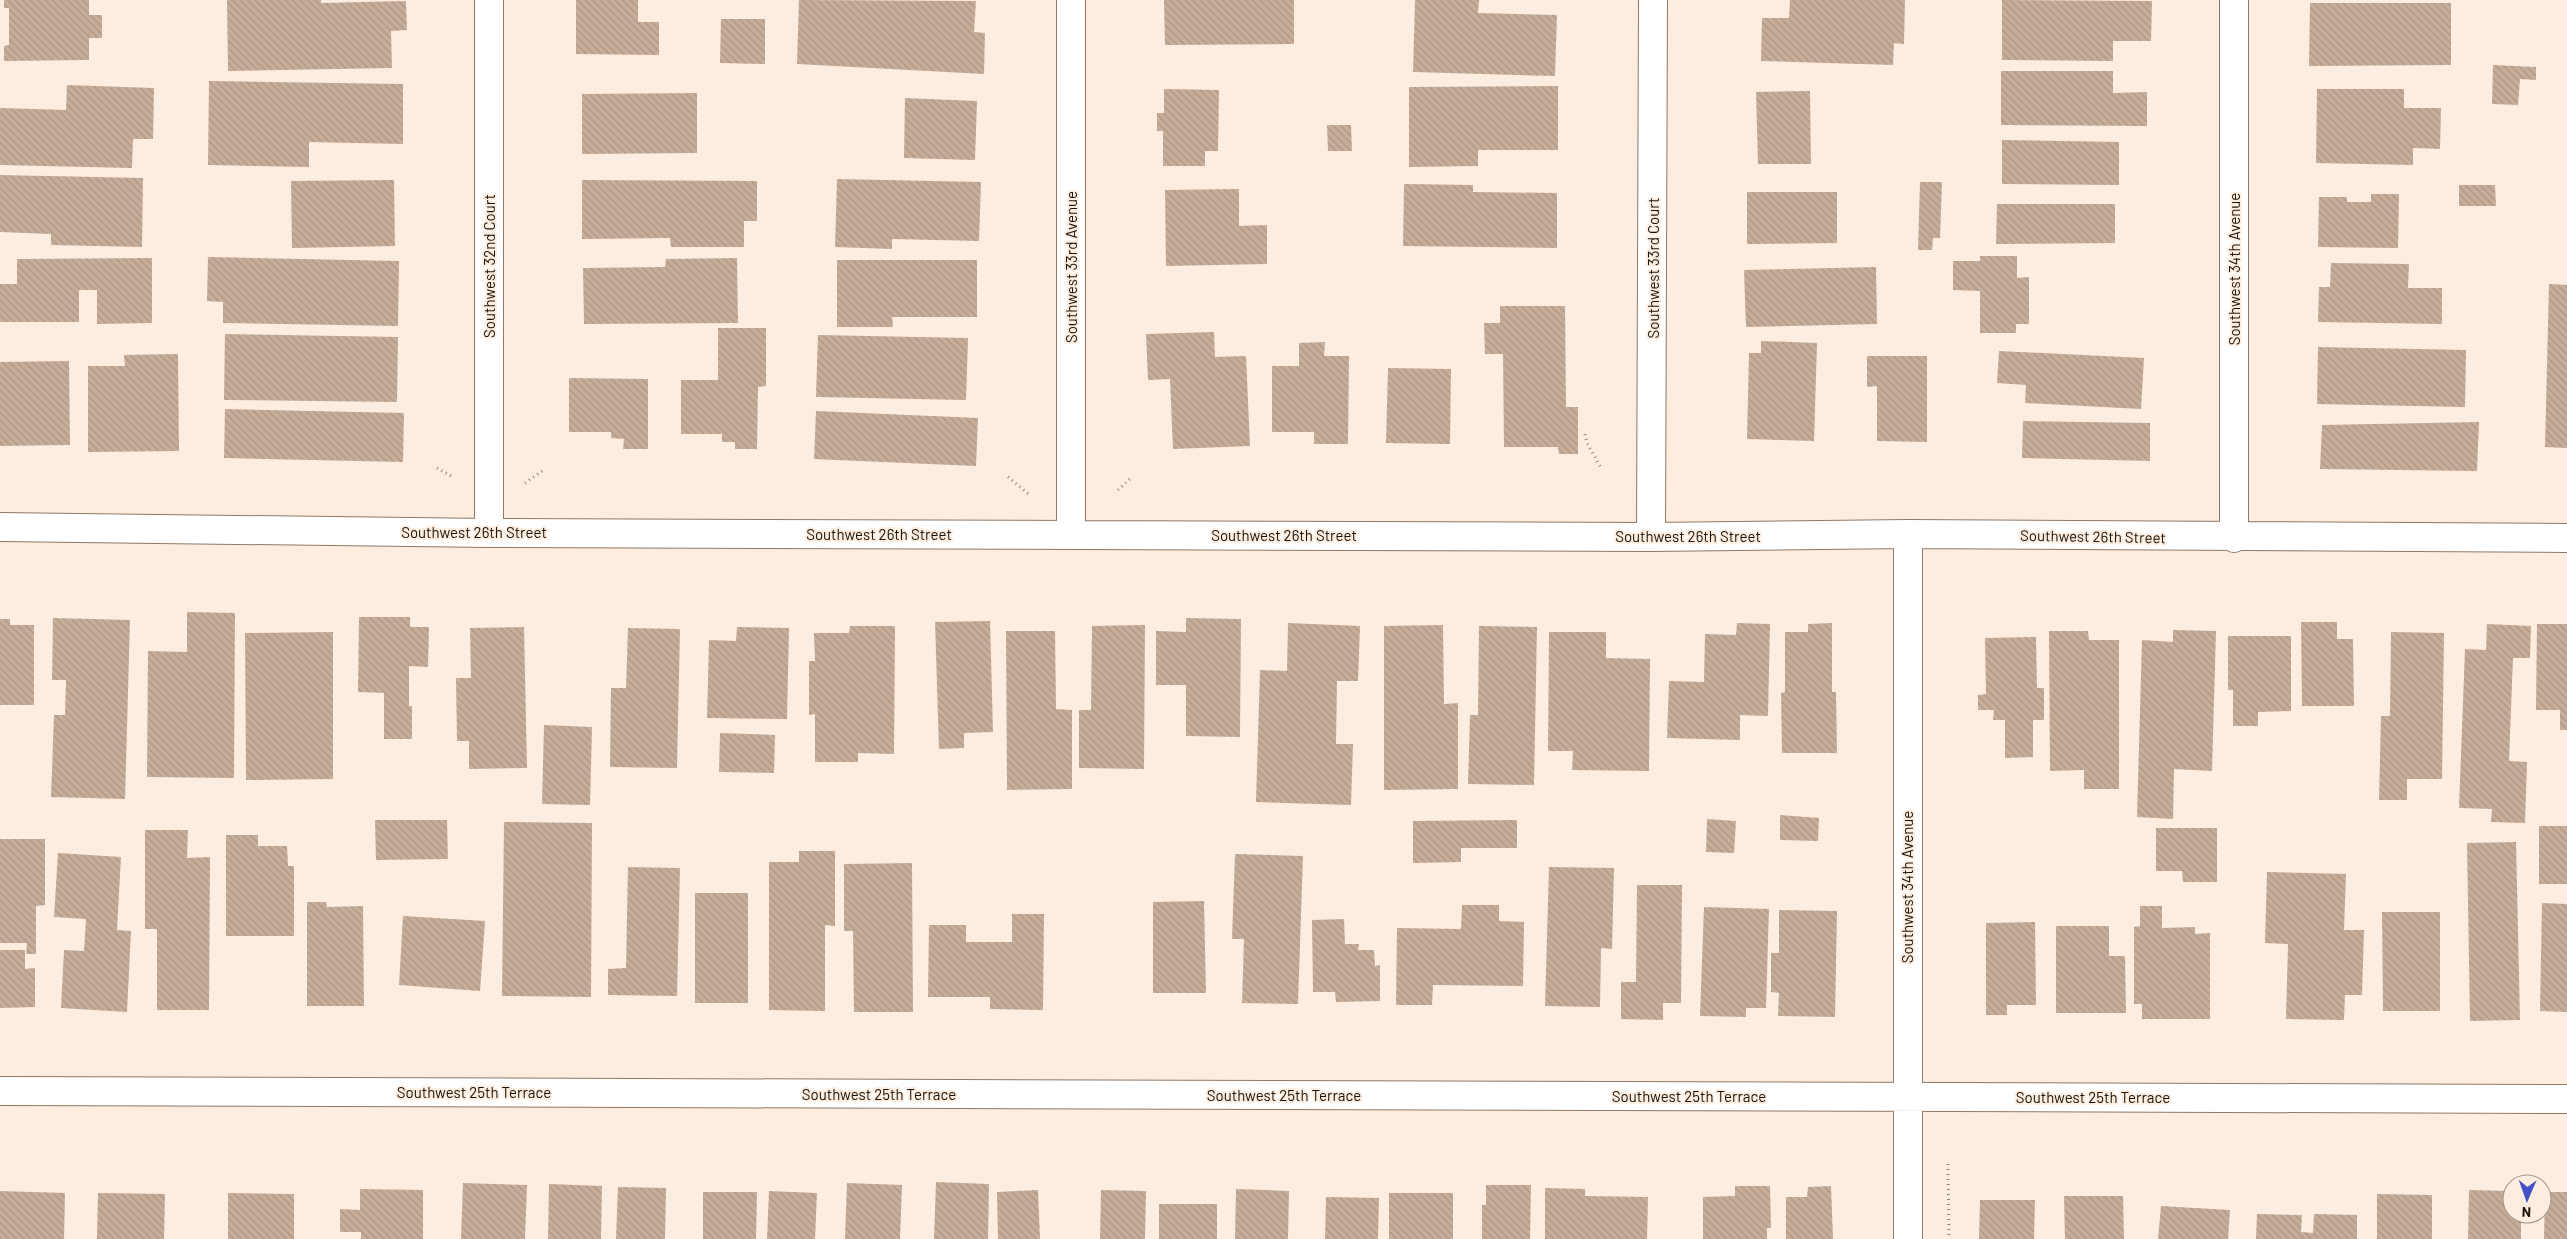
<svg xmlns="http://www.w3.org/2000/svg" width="2567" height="1239" viewBox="0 0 2567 1239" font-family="Barlow,sans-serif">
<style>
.building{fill:url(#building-back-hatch)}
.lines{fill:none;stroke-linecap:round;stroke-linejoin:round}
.street-casing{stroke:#8f7865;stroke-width:30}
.path{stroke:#908479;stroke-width:3;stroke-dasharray:1 4;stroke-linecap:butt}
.street{stroke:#fff;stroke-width:28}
.labels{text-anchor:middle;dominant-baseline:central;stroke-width:4;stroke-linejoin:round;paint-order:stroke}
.street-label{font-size:15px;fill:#1a1109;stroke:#fdede0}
</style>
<defs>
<pattern id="building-back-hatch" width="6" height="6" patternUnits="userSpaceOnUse" patternTransform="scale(1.25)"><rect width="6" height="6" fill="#c7ae9a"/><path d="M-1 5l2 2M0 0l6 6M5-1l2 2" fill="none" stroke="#aa9583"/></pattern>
</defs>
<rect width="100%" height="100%" fill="#fdede0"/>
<path class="building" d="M4 0H89V15H102V38H89V60L4 61V46L9 45V8H4Z
M227 0H321V3L406 1 407 30 391 31 392 68 228 71Z
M576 0H638V22H659V55L576 54Z
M799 0 976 1 974 32 985 33 984 74 797 64Z
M1164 0H1294V44L1165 45Z
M1415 0H1479L1478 13 1557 15 1555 76 1413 72Z
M1790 0H1905L1904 44 1894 43 1893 65 1761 61 1762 18H1789Z
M2002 0 2152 1 2151 41H2113V61L2002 60Z
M2310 3H2451V65L2309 66Z
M721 19H765V64L720 63Z
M2493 65 2536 67V80L2520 79 2518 105 2492 104Z
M2001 71H2113V93L2147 92V126L2001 125Z
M209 81 403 84V144L309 142V167L208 165Z
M67 85 154 88 153 139H133L132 168 0 165V108L66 110Z
M1558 86V150H1478V166L1409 167V87Z
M1164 89 1219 90 1218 151H1205V166H1163V131H1157V113H1164Z
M2317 89H2404V108H2441L2440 149 2413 148V165L2316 163Z
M1810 91 1811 164H1758L1756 92Z
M697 93V153L582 154V94Z
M905 98 977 101 975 160 904 158Z
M1327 125H1351L1352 151H1328Z
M2002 140 2119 142V185L2002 184Z
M0 175 143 178 142 247 51 245V234L0 232Z
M837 179 981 182 979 241 892 239V249L835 247Z
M394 180 395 246 292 248 291 181Z
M582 180 757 181V221H744V247H671L670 238 582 239Z
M1920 182H1942L1940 238H1933L1932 250H1918Z
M1404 184 1473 185V192L1557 193V248L1403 246Z
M2459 185H2495L2496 206H2459Z
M1239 189V226L1267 225V264L1166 266 1165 190Z
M1747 192H1837V243L1747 244Z
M2371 194H2399L2398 248 2318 247 2319 197H2347V202H2371Z
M1997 204H2115V243L1996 244Z
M1980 256H2017V278L2029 277V324H2016V333H1980V291L1953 290V261H1980Z
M208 257 399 261 398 326 223 323V302L207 301Z
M152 258V323L97 324V290H79V322H0V284H17V259Z
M737 258 738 323 584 324 583 268 665 267 666 259Z
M837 260H977V317H892L893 327H837Z
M2331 263 2409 264 2408 288H2442V324L2318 322 2319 287H2330Z
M1876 267 1877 324 1746 327 1744 270Z
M2549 284 2567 285V448L2545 447Z
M1500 306H1565L1566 407H1578V454H1559L1558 447H1504L1503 354H1485L1484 323H1500Z
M718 328H766V386L758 387 757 449H735V442H722V434H681V380H718Z
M1214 332 1215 357 1246 356 1250 446 1173 449 1170 379 1148 380 1146 334Z
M225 334 398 337 397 402 224 400Z
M818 335 968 338 966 400 816 397Z
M1761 341 1817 343 1814 441 1747 439 1749 353H1761Z
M1325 342 1324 356H1349L1348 444H1314V432H1272V366H1299V343Z
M2318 347 2466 350 2465 407 2317 404Z
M1999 351 2144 358 2141 409 2025 403 2026 385 1997 383Z
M178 354 179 451 88 452V366H125L124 355Z
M1867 356H1927V442L1877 441V386L1867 387Z
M69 361 70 445 0 446V362Z
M1388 368 1451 369 1450 444 1386 443Z
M569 378 648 379V449H623L624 439 611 438V432H569Z
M225 409 404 413 403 462 224 458Z
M816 411 978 418 976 466 814 459Z
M2023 421 2150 423V461L2022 458Z
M2479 422 2477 471 2320 469 2322 425Z
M187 612 235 613 234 778 147 777 148 651 187 652Z
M359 617H410V627H429L428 667 409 666V706H412V739H384V693L358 692Z
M53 618 130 620 125 799 51 797 54 715H65L66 680H52Z
M1186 618 1241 619 1240 737 1186 736V685H1156V631L1186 632Z
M0 619H10V625H34V705H0Z
M990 621 993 732 964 733V748L939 749 935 622Z
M2301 622H2337V639H2353L2354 706H2302Z
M1288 623 1360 626 1358 681H1337L1336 744H1353L1351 805 1256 802 1260 670 1287 671Z
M1737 623 1770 624 1768 716 1740 715V740L1667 738 1669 681 1704 682 1705 634 1736 635Z
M1832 623V692H1836L1837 753H1782L1781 693 1785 692V632H1808V624Z
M2487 624 2531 626 2530 658H2513L2509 761 2527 762 2525 823 2491 822 2492 809 2459 808 2465 649 2486 650Z
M2537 624H2567V730H2560V710H2536Z
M1145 625 1144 769 1079 768V710H1091L1092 626Z
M1443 625 1444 704 1458 703V789L1384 790V626Z
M850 626H895L894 754 858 753V762H815V714L809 715V661H815L814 633H849Z
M1479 626 1537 627 1534 785 1468 784 1470 715H1478Z
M524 627 527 768 469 769V741H457L456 678H471L470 628Z
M737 627 789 628 787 719 707 718 709 640 736 641Z
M628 628 680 629 677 768 610 767 611 688H626Z
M2173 630 2216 631 2212 771 2174 769 2173 819 2137 817 2142 640 2173 642Z
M1006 631H1055L1056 709 1072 710V789L1007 790Z
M2049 631H2088L2089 640H2119V789H2084V770L2050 771Z
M333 632V779L246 780 245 633Z
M1549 632H1606V658L1650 659 1649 771 1572 770 1573 751H1548Z
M2391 632 2444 633 2442 779H2407V800H2379L2381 716H2390Z
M2228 636H2291V711L2258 712V726H2233V690H2228Z
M2036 637 2037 688H2044V720H2033V757L2005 758V720H1993L1994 710H1978V695L1986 694 1985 638Z
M544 725 592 727 590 805 542 804Z
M720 733 775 735 774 773 719 772Z
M1780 815 1819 818 1818 841 1780 840Z
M1707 819 1736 821 1734 853 1706 852Z
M375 820H447L448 859 376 860Z
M1517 820V848H1461V862L1413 863V821Z
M504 822 592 823 591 997 502 996Z
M2539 826H2567V884H2539Z
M2156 828H2217V882H2183L2182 871H2156Z
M145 830H188L187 858 210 857 209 1010H157V929H145Z
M226 835H258V846H287L288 866H294V936H226Z
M0 839H45V905L36 906V954H26L27 943H0Z
M2516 842 2520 1020 2470 1021 2467 843Z
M799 851H835V926L825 925V1011L769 1010V862H799Z
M58 853 121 857 117 930 131 931 127 1012 61 1008 64 950 84 951 86 919 54 917Z
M1235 854 1303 856 1298 1004 1242 1003 1244 939H1232Z
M912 863 913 1012H854L853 931H844V864Z
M628 867 680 868 677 996 608 995V969L626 968Z
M1549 867 1614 868 1612 949 1601 948 1600 1007 1545 1006Z
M2267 872 2346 874 2344 930H2364L2362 995H2345L2344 1020 2286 1019 2288 944 2265 943Z
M1637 885H1682L1681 1003H1663V1020L1621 1019V982H1636Z
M695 893H748V1003H695Z
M1204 901 1206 993H1153V902Z
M307 902H326L327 907 363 906 364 1006H307Z
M2542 903 2567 904V1012L2540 1011Z
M1462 905H1499V921L1524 922 1523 986 1433 985 1432 1005H1396L1397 928 1461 929Z
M2140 906H2162V928L2195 927V934L2210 933V1019H2142V1004H2134V927L2140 926Z
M1704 907 1769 909 1766 1008H1746V1017L1700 1016Z
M1779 910 1837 911 1835 1017 1778 1016 1779 993 1771 992V953H1779Z
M2382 912H2440V1011H2383Z
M1012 914H1044L1043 1010 990 1009V997H928L929 925H966V942H1012Z
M403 916 485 921 480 991 399 985Z
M1344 919 1345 944H1359L1358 950H1374L1375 966 1380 965V1001L1336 1002 1335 992H1313L1312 920Z
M2035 922 2036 1005H2007V1015H1986V923Z
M2056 926H2109V956H2125L2126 1013H2056Z
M0 950H25V969L35 968V1007L0 1008Z
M936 1182 989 1184 988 1239H934Z
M463 1183 527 1185 525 1239H461Z
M847 1183 902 1185 900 1239H845Z
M549 1184 602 1186 601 1239H548Z
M1486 1185H1531L1530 1239H1482V1205H1486Z
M1735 1186H1770L1771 1228H1767V1239H1703V1197L1735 1196Z
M1831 1186 1833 1239H1786V1197H1807L1808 1187Z
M618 1187 666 1188 665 1239H616Z
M1545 1188 1585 1189V1196L1648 1197 1647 1239H1545Z
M360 1189 423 1190V1239H361V1232H340V1209L360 1210Z
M1236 1189 1289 1191 1288 1239H1235Z
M1038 1190 1040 1239H998L997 1192Z
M1101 1190 1146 1191 1145 1239H1100Z
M2469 1190 2512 1191V1214H2521V1239H2468Z
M0 1191 65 1193 64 1239H0Z
M769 1191 817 1193 815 1239H767Z
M703 1192H757L756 1239H703Z
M2545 1192H2567V1239H2544Z
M98 1193 165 1194 164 1239H97Z
M228 1193 294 1194V1239H228Z
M1389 1193H1453V1239H1389Z
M2377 1194 2432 1195V1239H2377Z
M2064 1196H2123L2124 1239H2065Z
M1326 1197 1379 1198 1378 1239H1325Z
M1980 1200H2035L2034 1239H1979Z
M1159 1204H1217V1239H1159Z
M2161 1206 2230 1210 2228 1239H2158Z
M2257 1214 2302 1215 2301 1232 2313 1233 2314 1214 2357 1215V1239H2256Z"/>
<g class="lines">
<g class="street-casing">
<path id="street" d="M0 527 489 533 1651 537 1908 534 2567 538
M489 533V0
M1071 534V0
M1908 534V1239
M1651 537 1653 0
M2234 538V0
M0 1091 2567 1099"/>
</g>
<path class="path" d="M1585 434 1587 443 1601 468
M437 468 453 477
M1008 477 1031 496
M525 483 545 469
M1118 490 1132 477
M1948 1164 1949 1239"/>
<use href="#street" class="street"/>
</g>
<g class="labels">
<g class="street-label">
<text transform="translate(489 266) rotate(-90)">Southwest 32nd Court</text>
<text transform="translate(1071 267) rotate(-90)">Southwest 33rd Avenue</text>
<text transform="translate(1653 268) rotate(-90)">Southwest 33rd Court</text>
<text transform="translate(2234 269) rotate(-90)">Southwest 34th Avenue</text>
<text x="474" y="532">Southwest 26th Street</text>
<text x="879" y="534">Southwest 26th Street</text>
<text x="1284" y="535">Southwest 26th Street</text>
<text x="1688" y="536">Southwest 26th Street</text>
<text transform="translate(2093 536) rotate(1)">Southwest 26th Street</text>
<text transform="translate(1907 887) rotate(-90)">Southwest 34th Avenue</text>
<text x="474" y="1092">Southwest 25th Terrace</text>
<text x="879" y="1094">Southwest 25th Terrace</text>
<text x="1284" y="1095">Southwest 25th Terrace</text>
<text x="1689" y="1096">Southwest 25th Terrace</text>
<text x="2093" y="1097">Southwest 25th Terrace</text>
</g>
</g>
<g transform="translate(2527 1199) rotate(182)"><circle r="24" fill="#fdede0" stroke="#a2958a"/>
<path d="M0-4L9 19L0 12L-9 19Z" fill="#4251c5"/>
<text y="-8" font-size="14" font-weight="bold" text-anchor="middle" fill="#1a1109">N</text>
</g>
</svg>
